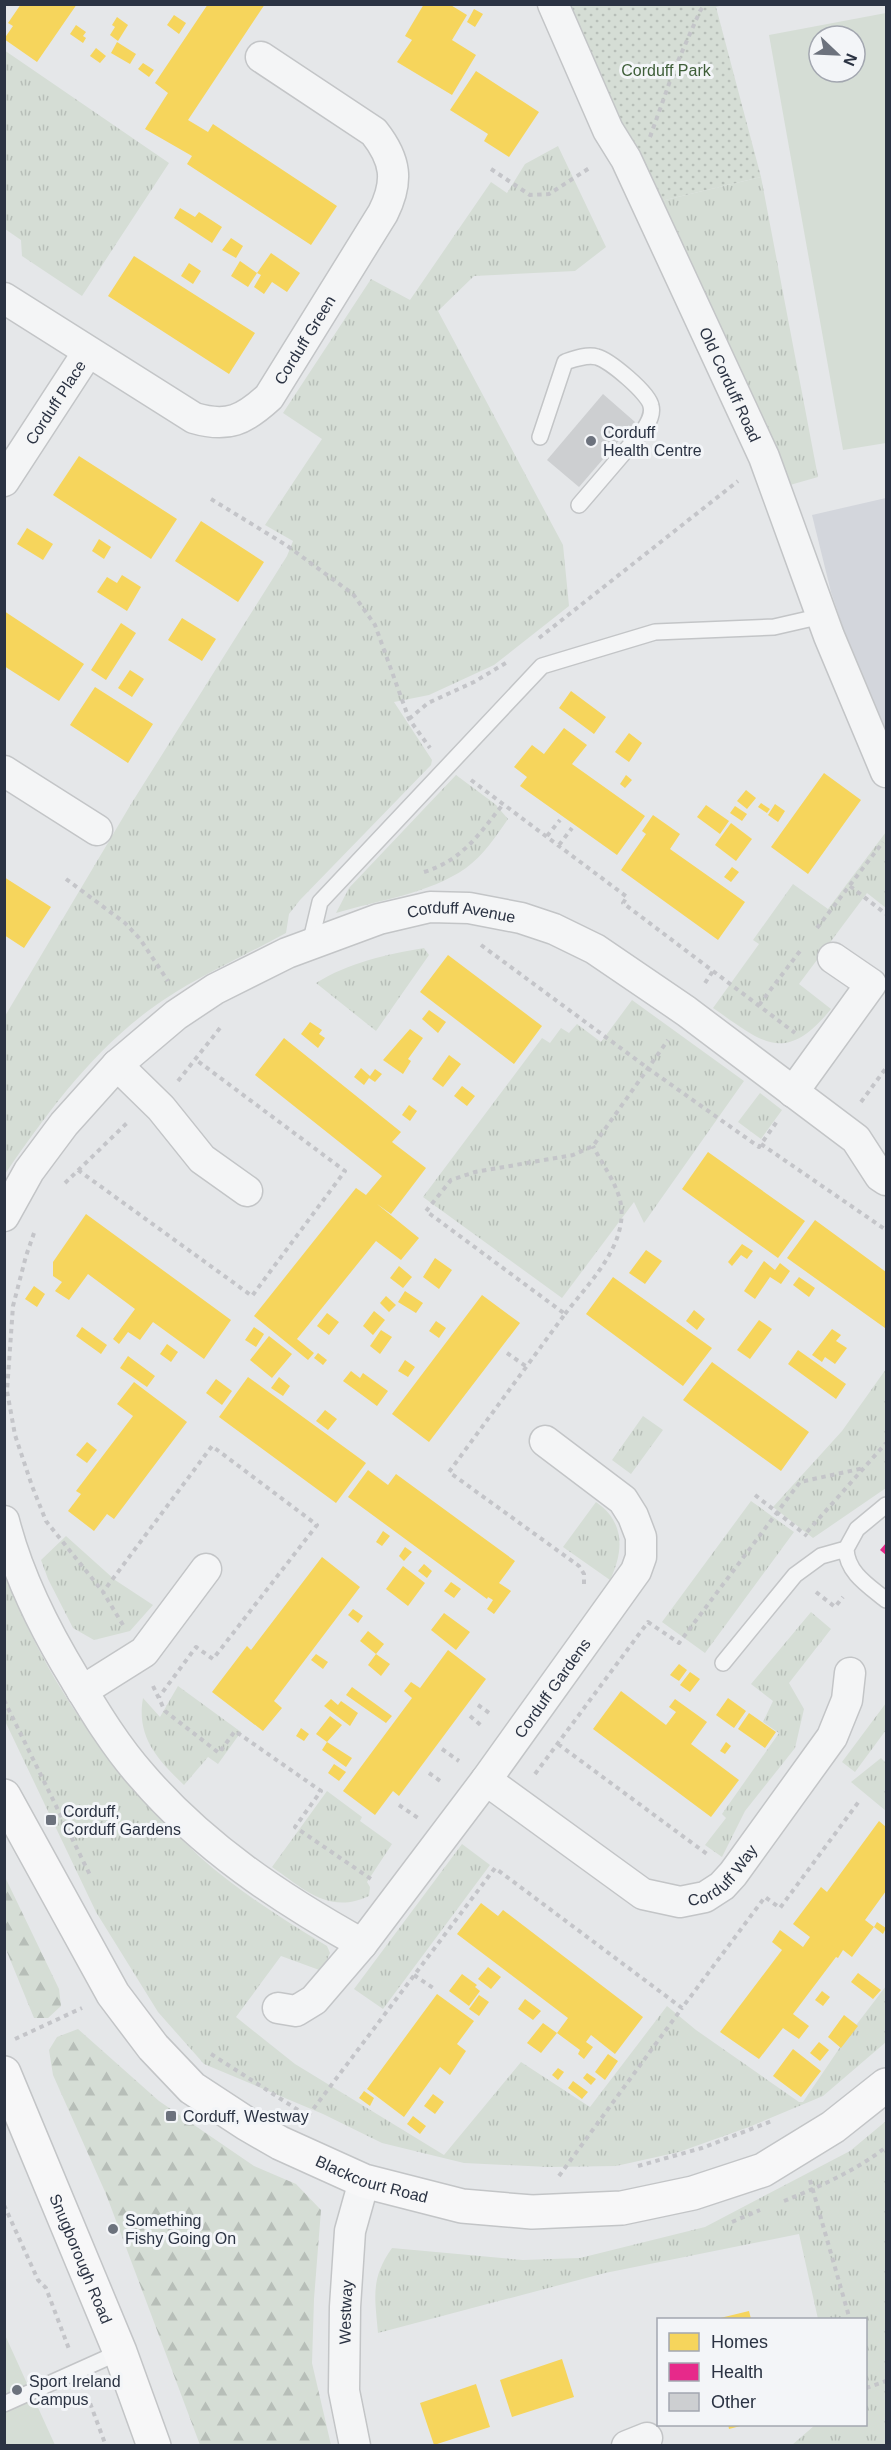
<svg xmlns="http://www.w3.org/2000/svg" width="891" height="2450" viewBox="0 0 891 2450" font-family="Arial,sans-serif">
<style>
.built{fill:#d3d6dc}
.grass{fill:url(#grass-tufts)}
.forest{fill:url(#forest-firs)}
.park{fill:url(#park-dots)}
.garden{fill:#d5ddd5;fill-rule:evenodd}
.homes{fill:#f6d55c}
.health{fill:#e7298a}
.building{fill:#cdcfd1}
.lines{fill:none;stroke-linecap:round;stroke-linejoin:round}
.lane-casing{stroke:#c3c5c7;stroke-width:18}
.street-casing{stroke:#c3c5c7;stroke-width:33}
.secondary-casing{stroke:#c3c5c7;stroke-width:36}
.path{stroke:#c4c5c9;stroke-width:4;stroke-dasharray:4.5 4.5;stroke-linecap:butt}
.lane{stroke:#f4f5f6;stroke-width:15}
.street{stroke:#f4f5f6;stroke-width:30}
.secondary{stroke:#f7f7f8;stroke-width:33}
.poi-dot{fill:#6c727d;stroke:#f3f5f8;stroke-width:2}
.labels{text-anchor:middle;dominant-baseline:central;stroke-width:6;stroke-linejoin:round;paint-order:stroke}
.park-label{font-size:16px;fill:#3e5e38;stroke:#f3f5f8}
.street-label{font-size:16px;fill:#2b3343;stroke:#f3f5f8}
.poi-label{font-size:16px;fill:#2b3343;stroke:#f3f5f8;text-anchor:start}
</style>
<defs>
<pattern id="grass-tufts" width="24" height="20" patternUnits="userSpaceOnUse" patternTransform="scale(1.5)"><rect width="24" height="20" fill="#d5ddd5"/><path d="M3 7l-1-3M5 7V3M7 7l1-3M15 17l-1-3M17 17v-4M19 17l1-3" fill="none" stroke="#b7beb8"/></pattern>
<pattern id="forest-firs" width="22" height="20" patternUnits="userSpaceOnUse" patternTransform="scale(1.5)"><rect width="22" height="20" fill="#d5ddd5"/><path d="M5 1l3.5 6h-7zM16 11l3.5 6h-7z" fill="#b7beb8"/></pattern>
<pattern id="park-dots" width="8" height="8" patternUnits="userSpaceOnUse" patternTransform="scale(1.5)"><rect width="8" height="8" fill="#d5ddd5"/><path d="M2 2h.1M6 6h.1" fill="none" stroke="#b7beb8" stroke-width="1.8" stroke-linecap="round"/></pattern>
</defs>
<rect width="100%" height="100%" fill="#e5e7e9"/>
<path class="built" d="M886 498V743L872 713 831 592 812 515Z"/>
<path class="grass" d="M4 50 169 163 82 296 22 256 21 240 5 229Z
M558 146 606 247 575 271 474 276 438 311 563 545 569 606 494 665 429 695 394 702 432 760 431 765 300 900 289 914 286 933C246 955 203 974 165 999 98 1043 49 1110 5 1174V1016L131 804 287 556 293 541 265 525 322 439 283 413 371 279 410 300 491 182 507 193 525 164Z
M761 177 818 477 783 487 661 201Z
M456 775 495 804 508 819C496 836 484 855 466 868 429 894 378 900 336 913L349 888Z
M886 832V908L867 893 799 984 831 1009C785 1066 762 1042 713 1008L759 944 753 940 793 884 828 909Z
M424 948 429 955 376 1031 316 983C348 963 387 954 424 948Z
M632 1000 744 1081 644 1223 634 1202 562 1298 423 1197 542 1038 550 1043 561 1028 569 1033 577 1024 601 1042Z
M760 1093 782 1110 761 1139 738 1122Z
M886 1369V1488L813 1538 773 1507 842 1431Z
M643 1416 663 1430 631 1474 612 1460Z
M751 1501 794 1532 705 1653 662 1622Z
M596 1502C625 1522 624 1551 610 1580L563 1547Z
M66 1536 115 1580 153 1605 130 1631 94 1640 73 1628 48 1579 41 1560Z
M4 1568C41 1679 116 1778 200 1857 238 1891 284 1920 327 1946L330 1953 322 1971 281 1956 236 2017 295 2064 444 2155 521 2062 590 2107 667 2006 696 2030 799 2102H803L847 2037 886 1986V2042L823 2096 749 2127 679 2152 616 2166 548 2167 464 2163 382 2143 323 2114 204 2064 158 2012 96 1912 5 1721Z
M811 1612 831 1629 789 1683 804 1709 795 1748 745 1811 722 1857 705 1845 726 1818 722 1814 779 1733 763 1722 773 1701 751 1684Z
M178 1686 241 1732 218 1764 208 1757 184 1785C158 1760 136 1737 143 1698L160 1717Z
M886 1703V1730L855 1772 842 1762Z
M881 1758 886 1763V1811L851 1782Z
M327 1791 362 1817 360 1821 392 1844 367 1882 370 1887 369 1896C329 1915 304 1889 272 1867Z
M462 1844 490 1865 383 2009 354 1989Z
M886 2121V2445H792L815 2425 866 2424V2320L818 2319 799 2234 605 2273 378 2333C375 2298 370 2279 392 2248L523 2260 580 2258 705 2227 850 2151Z"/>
<path class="forest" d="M5 1877 59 1989 61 2006 48 2018H34L5 1947Z
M78 2029 159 2101 254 2166 296 2184 321 2210 314 2299 312 2363 331 2445H200L106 2194 53 2075 49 2050 57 2037Z"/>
<path class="park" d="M562 5H723L716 7 761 177 661 201 628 141Z"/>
<path class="garden" d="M886 13V443L843 450 769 35ZM819 36H855V72H819Z
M5 2335 55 2445H5Z"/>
<path class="homes" d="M21 4H77L37 62 4 39 13 26 8 23Z
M208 4H265L188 120 208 132 213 124 337 206 311 245 187 164 192 156 145 129 168 93 155 83Z
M424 4H449L467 15 452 40 476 55 452 95 397 62 412 40 405 36Z
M474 9 483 14 475 27 467 22Z
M174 15 186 23 179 34 167 25Z
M117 17 128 25 118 41 110 35 115 27 112 25Z
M76 25 86 32 83 36 86 38 83 43 70 34Z
M117 42 136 54 130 64 111 53Z
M96 48 106 56 100 63 90 56Z
M143 63 154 70 149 77 138 69Z
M476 71 539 112 509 157 484 141 488 134 450 110Z
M180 208 195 217 199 212 222 227 212 243 174 218Z
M231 238 243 246 236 258 222 250Z
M271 253 300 273 287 292 272 282 264 294 254 287 261 275 257 273Z
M134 256 255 333 229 374 108 296Z
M240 261 257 273 248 287 231 276Z
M189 263 201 271 193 284 181 276Z
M79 456 177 519 151 559 53 495Z
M201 521 264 562 238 602 175 561Z
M27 528 53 544 43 560 17 544Z
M99 539 111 547 104 559 92 551Z
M122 575 141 587 127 611 97 592 107 577 117 583Z
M4 611 84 664 59 701 4 666Z
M182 618 216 639 202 661 168 640Z
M121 623 136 633 106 680 91 670Z
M130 670 144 679 132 697 118 688Z
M95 687 153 724 128 763 70 725Z
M571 691 606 717 594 734 559 708Z
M564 728 587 745 572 764 645 816 617 855 520 786 527 777 514 767 532 745 544 754Z
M629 733 642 743 629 762 615 752Z
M824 773 861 800 808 874 771 847Z
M626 775 632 780 625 788 620 784Z
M746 790 756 798 747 809 737 801Z
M761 803 770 809 767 813 758 807Z
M775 804 785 811 778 822 768 815Z
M706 805 729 821 720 834 697 817Z
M735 806 747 814 742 821 730 813Z
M653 815 680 834 670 849 745 902 718 940 621 870 646 834 642 831Z
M731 823 752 839 736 861 715 845Z
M732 867 739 872 731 882 724 877Z
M4 877 51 907 24 948 4 935Z
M448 955 542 1026 514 1064 420 992Z
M429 1010 446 1022 438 1033 422 1019Z
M310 1022 322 1030 319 1034 325 1038 318 1048 301 1034Z
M410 1029 423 1038 408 1059 411 1061 403 1074 383 1060Z
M284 1038 401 1132 392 1142 426 1168 391 1214 377 1204 419 1238 401 1260 376 1241 297 1339 314 1353 308 1360 254 1316 356 1188 366 1195 382 1176 255 1075Z
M449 1055 461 1064 443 1087 432 1079Z
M361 1068 370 1076 375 1069 382 1074 375 1082 369 1078 364 1085 354 1077Z
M462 1086 475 1096 467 1106 454 1096Z
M409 1105 417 1111 410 1121 402 1115Z
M708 1152 805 1221 778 1258 682 1189Z
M86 1214 231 1320 204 1359 153 1322 140 1340 128 1332 119 1344 113 1339 135 1309 88 1274 69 1300 55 1291 62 1282 53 1276V1262Z
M815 1220 886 1272V1326L885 1328 787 1258Z
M742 1244 753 1251 747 1259 741 1255 732 1266 728 1262Z
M646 1250 662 1261 645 1284 629 1273Z
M435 1258 452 1270 439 1289 423 1277Z
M764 1261 775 1270 780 1263 790 1271 781 1284 770 1277 755 1299 744 1291Z
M399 1266 412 1277 403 1288 390 1278Z
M613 1277 712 1348 683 1386 586 1314Z
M799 1277 815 1288 809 1297 793 1285Z
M34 1286 45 1294 37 1307 25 1299Z
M405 1291 423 1303 416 1313 398 1302Z
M482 1295 520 1323 429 1442 392 1414Z
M386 1296 396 1305 389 1312 380 1303Z
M694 1310 705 1319 697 1330 686 1321Z
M374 1311 385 1320 373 1335 363 1326Z
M327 1313 339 1322 329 1335 317 1326Z
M759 1320 772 1329 750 1359 737 1350Z
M436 1321 446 1328 439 1338 429 1331Z
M82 1327 107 1345 101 1354 76 1336Z
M254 1327 264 1334 256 1347 245 1340Z
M832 1329 841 1335 836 1341 847 1348 835 1364 825 1357 822 1362 812 1355Z
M381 1330 392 1337 380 1354 370 1346Z
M269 1336 292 1354 272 1378 250 1360Z
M167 1344 178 1352 171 1362 160 1354Z
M798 1350 846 1384 836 1399 788 1364Z
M318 1353 327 1360 323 1365 314 1358Z
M128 1356 155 1376 147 1387 120 1368Z
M405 1360 415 1367 408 1377 398 1371Z
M712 1362 809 1432 781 1471 683 1400Z
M351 1371 360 1378 363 1373 388 1391 377 1406 343 1381Z
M248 1377 366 1463 336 1503 219 1417Z
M279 1377 290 1386 283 1396 271 1388Z
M216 1379 232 1391 222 1405 206 1393Z
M134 1382 187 1422 114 1519 107 1514 94 1531 68 1511 81 1494 76 1491 133 1416 117 1404Z
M325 1410 337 1419 328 1430 316 1421Z
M87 1442 97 1450 87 1463 76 1455Z
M368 1470 388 1485 396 1474 515 1561 499 1583 511 1591 494 1614 487 1609 493 1600 488 1597 487 1599 348 1497Z
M383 1531 390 1536 382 1546 376 1542Z
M405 1547 412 1552 404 1561 399 1556Z
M322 1557 360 1587 274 1701 282 1708 263 1731 212 1692 247 1646 251 1650Z
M424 1564 432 1571 427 1578 418 1571Z
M403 1566 425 1583 408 1606 386 1589Z
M451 1582 461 1589 454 1598 444 1591Z
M353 1609 363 1616 358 1623 348 1615Z
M444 1613 470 1632 456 1650 431 1630Z
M368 1631 384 1644 376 1654 360 1641Z
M448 1650 486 1679 399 1796 393 1791 375 1815 343 1791 412 1698 404 1691 411 1682 420 1688Z
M316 1654 328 1662 323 1669 311 1660Z
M376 1654 390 1664 381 1676 368 1665Z
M679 1664 687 1670 679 1681 670 1675Z
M690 1672 700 1679 690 1692 680 1685Z
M352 1687 392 1716 386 1723 346 1695Z
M621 1691 666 1725 676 1712 669 1707 675 1699 707 1722 691 1744 739 1780 711 1817 593 1729Z
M728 1698 746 1711 734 1728 716 1715Z
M331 1699 338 1705 341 1701 358 1713 350 1726 324 1706Z
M749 1713 776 1732 765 1748 738 1729Z
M330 1716 342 1725 327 1742 316 1734Z
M301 1728 309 1734 304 1741 296 1736Z
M327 1742 352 1758 346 1767 322 1750Z
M726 1742 731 1746 725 1754 720 1751Z
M334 1764 346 1772 339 1781 328 1773Z
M879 1821 886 1827V1891L865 1920 874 1927 877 1922 886 1928 883 1934 874 1927 852 1957 843 1950 838 1958 836 1957 793 2014 809 2026 799 2039 783 2028 759 2059 720 2032 782 1950 772 1942 780 1930 803 1947 810 1937 793 1924 821 1887 827 1892Z
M481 1903 498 1916 503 1910 643 2017 615 2054 591 2035 586 2042 593 2047 584 2059 578 2054 580 2050 557 2033 541 2053 527 2043 543 2023 557 2033 568 2018 457 1934Z
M488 1967 501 1977 491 1989 478 1979Z
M858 1973 881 1990 873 1999 851 1982Z
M462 1974 477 1985 475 1987 480 1991 469 2006 449 1991Z
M822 1991 830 1997 823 2006 815 2000Z
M437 1994 474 2021 457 2044 466 2051 450 2075 440 2067 404 2117 367 2089Z
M479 1995 489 2002 479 2016 469 2009Z
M525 1999 541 2011 533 2020 518 2009Z
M844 2015 858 2026 841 2048 828 2037Z
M819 2042 829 2050 820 2061 810 2053Z
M793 2049 821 2071 801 2097 773 2076Z
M608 2054 618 2061 605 2080 595 2072Z
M558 2068 564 2072 558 2080 552 2075Z
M587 2073 596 2079 591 2085 583 2078Z
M573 2081 588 2092 582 2099 568 2088Z
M364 2091 374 2098 370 2106 359 2098Z
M433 2094 444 2102 435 2114 424 2106Z
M413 2116 426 2126 420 2134 407 2124Z
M749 2311 751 2319H716Z
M562 2359 574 2397 512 2417 500 2380Z
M476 2384 490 2427 434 2445 420 2403Z
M728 2424H744V2425L729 2429Z"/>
<path class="health" d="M886 1543V1555L880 1550Z"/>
<path class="building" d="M603 394 635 422 579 487 547 460Z"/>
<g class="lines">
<g class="lane-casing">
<path id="lane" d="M540 437 565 362C574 359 587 354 597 357 609 360 649 393 651 406 653 414 649 421 645 428L579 505
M310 944 320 902 542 666 655 632 774 627 822 616
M846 1549C847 1573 869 1586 886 1600
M723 1663 795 1575 821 1556 846 1549 857 1529 886 1505
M4 2404 120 2352"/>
</g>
<g class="street-casing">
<g id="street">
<path id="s1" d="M553 4 608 130 626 159 764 457 829 636 886 772"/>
<path id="s2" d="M4 298 194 418C228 428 244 420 269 397L383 213C399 181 396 160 374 132L261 57"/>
<path id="s3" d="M4 481 88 352"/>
<path d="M4 771 97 830"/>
<path d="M117 1065 161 1108 202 1159 247 1191"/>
<path d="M793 1092 871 984 833 958"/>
<path id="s4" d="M4 1216 29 1171 64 1124 117 1065 176 1015 215 989 287 953 379 919 430 907 469 908 521 918 554 929 595 949 686 1011 856 1139 880 1176 886 1180"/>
<path d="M4 1521C18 1576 45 1630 75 1679 95 1712 116 1747 142 1776 203 1847 281 1899 362 1944"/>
<path d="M82 1691 144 1652 206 1569"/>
<path id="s5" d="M486 1780 643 1894 680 1902 705 1897 722 1886 733 1874 832 1737 847 1700 850 1673"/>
<path id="s6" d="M278 2008 296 2011 314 2000 362 1944 486 1780 636 1571 641 1557V1537L633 1516 623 1500 545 1441"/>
<path id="s7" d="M355 2446 344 2391 345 2307 350 2231 364 2181"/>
<path d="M627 2446 647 2438"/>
</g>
</g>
<g class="secondary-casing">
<g id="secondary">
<path id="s8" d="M4 1796 113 1994 153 2047 192 2088 247 2124 280 2143 364 2181 462 2206 532 2212 622 2208 693 2193 763 2170 833 2127 886 2085"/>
<path id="s9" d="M4 2073 120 2352 154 2446"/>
</g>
</g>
<path class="path" d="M650 137 674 70 700 11 705 4
M491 169 530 195 549 194 591 167
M211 499 286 545 353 594 375 625 409 719 430 748
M539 638 738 481
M409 719 428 703 474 682 509 661
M471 780 627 897 623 903 795 1033
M547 836 560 820
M559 845 572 828
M424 872C463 860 479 834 504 803
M66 879 125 923 140 939 168 981
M850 886 886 914
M817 928 883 842
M481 945 649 1069 759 1147 778 1120
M705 983 713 971
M759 1005 800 951
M178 1081 220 1028
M861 1102 886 1068
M761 1144 886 1230
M78 1170 252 1296 345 1171 195 1059
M65 1183 128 1122
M34 1233 26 1256 13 1306 7 1391 15 1435 32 1486 46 1521 103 1592
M565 1314C588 1284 627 1246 621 1205 618 1185 602 1164 593 1146
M507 1353 527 1367
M755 1495 807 1536
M807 1532 886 1443
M584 1584V1574L579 1566 449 1472 565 1314 426 1211 451 1180 475 1172 573 1155 593 1146 668 1040
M816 1592 835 1607 843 1597
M123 1625 103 1592 212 1446 317 1525 213 1659 196 1647 159 1697
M153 1686 165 1711 219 1753 235 1731 321 1791 295 1827 371 1879
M4 1700 90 1875
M478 1705 492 1715
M470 1716 483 1727
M558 1744 707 1854
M442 1749 459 1761
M429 1773 443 1783
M535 1774 648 1622 679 1643 800 1482 864 1468
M399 1805 418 1818
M414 1975 436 1990
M15 2039 82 2008
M211 2054 298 2110
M308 2116 495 1868 682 2008 765 1897 780 1908 860 1800
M638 2166 702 2148 772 2121
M559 2176 682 2008
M810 2180 850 2320
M784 2201C819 2187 857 2170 886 2147
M4 2205 38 2280 46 2288 69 2349
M732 2222 760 2210
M866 2388 886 2381
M87 2395 106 2446"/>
<use href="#lane" class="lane"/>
<use href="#street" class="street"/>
<use href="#secondary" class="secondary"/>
</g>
<g class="poi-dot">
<circle cx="591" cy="441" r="6"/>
<rect x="45" y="1814" width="12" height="12" rx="3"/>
<rect x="165" y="2110" width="12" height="12" rx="3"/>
<circle cx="113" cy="2229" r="6"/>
<circle cx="17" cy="2390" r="6"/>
</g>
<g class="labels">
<g class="park-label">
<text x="666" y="70">Corduff Park</text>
</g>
<g class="street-label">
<text stroke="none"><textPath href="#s2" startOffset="375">Corduff Green</textPath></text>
<text stroke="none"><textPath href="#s1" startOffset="420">Old Corduff Road</textPath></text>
<text stroke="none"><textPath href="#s3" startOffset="94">Corduff Place</textPath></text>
<text stroke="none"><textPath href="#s4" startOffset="576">Corduff Avenue</textPath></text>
<text stroke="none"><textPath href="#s6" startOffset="432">Corduff Gardens</textPath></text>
<text stroke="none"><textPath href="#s5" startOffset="284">Corduff Way</textPath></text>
<text stroke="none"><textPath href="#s8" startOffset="552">Blackcourt Road</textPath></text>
<text stroke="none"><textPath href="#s9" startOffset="201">Snugborough Road</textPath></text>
<text stroke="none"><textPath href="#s7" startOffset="135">Westway</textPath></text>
</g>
<g class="poi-label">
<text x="603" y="432">Corduff<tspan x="603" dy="18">Health Centre</tspan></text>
<text x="63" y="1811">Corduff,<tspan x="63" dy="18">Corduff Gardens</tspan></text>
<text x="183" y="2116">Corduff, Westway</text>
<text x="125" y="2220">Something<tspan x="125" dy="18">Fishy Going On</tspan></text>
<text x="29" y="2381">Sport Ireland<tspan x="29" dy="18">Campus</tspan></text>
</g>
</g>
<rect width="891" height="2450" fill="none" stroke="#2b3343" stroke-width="12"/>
<rect x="657" y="2318" width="210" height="108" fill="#f3f5f8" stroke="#a3a7b0" stroke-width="1.5"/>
<rect x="669" y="2333" width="30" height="18" fill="#f6d55c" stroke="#a3a7b0" stroke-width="1.5"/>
<text x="711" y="2348" font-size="18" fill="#2b3343">Homes</text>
<rect x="669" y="2363" width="30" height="18" fill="#e7298a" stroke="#a3a7b0" stroke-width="1.5"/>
<text x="711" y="2378" font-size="18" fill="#2b3343">Health</text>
<rect x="669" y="2393" width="30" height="18" fill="#cdcfd1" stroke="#a3a7b0" stroke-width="1.5"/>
<text x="711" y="2408" font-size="18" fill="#2b3343">Other</text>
<g transform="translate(837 54) rotate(113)"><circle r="28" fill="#f3f5f8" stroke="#a3a7b0" stroke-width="1.5"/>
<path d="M0-4.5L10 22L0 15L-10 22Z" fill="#6c727d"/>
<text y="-9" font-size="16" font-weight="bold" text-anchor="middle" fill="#2b3343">N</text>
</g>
</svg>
